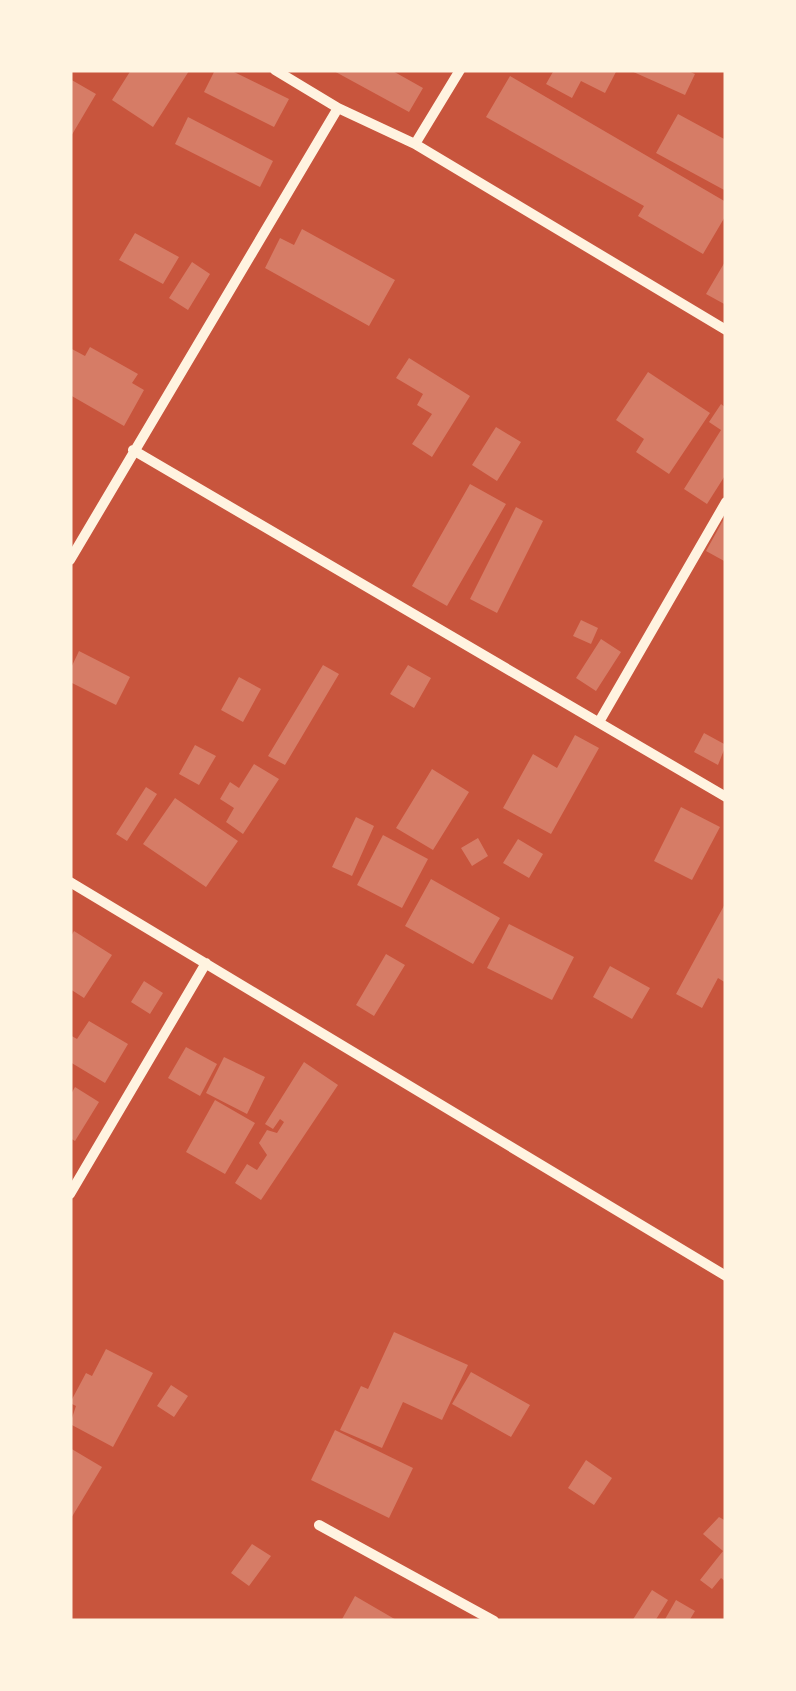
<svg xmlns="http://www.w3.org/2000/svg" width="796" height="1691" viewBox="0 0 796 1691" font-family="Jost,sans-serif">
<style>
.building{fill:#d67c66}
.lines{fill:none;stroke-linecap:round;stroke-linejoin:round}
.minor{stroke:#fff3e0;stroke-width:10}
</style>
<rect width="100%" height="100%" fill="#c8553d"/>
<path class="building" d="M131 70 189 71 153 127 112 100Z
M215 70H230L289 99 274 127 204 92Z
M332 70H391L423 88 409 112Z
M554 70H617L605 93 581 81 572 98 546 84Z
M629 70H686L695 74 685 95Z
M510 76 726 202V215L703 254 638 216 644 206 486 117Z
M70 79 96 94 70 138Z
M678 114 726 140V191L656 153Z
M188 117 273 161 260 187 175 144Z
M302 229 395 280 369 326 265 268 280 238 294 245Z
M135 233 179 257 163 284 119 260Z
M726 260V305L706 294Z
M192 262 210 274 188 310 169 298Z
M90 347 138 374 132 383 144 390 124 426 70 395V348L85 356Z
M409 358 470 396 432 457 412 444 432 414 417 405 423 394 396 378Z
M648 372 710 413 669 474 636 452 644 439 616 420Z
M721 404 726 408V474L707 504 684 489 721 430 709 422Z
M496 427 521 442 497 481 472 465Z
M470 484 506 504 447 606 412 586Z
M516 507 543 521 497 613 470 599Z
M726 515V562L706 551Z
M581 620 598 628 591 644 573 636Z
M601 639 621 652 596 691 576 678Z
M79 651 130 677 116 705 70 682V670Z
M323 665 339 674 285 765 268 756Z
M408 665 431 678 414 708 390 694Z
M239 677 261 689 243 722 221 710Z
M704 733 726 745 718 765 694 752Z
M575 735 599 748 551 834 503 808 533 754 557 768Z
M195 745 216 756 199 785 179 774Z
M254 764 279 779 243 834 226 822 234 808 220 799 230 782 239 788Z
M432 769 469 792 433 850 396 828Z
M146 787 157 794 127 841 116 834Z
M175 798 238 841 206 887 143 844Z
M681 807 720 827 692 880 654 861Z
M356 817 374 826 352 876 332 867Z
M383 835 428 859 402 908 357 885Z
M478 838 488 856 472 866 461 848Z
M518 839 543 854 529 878 503 863Z
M431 879 500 918 473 964 405 926Z
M726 902V983L718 978 702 1008 676 994Z
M509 924 574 957 552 1000 487 968Z
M74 931 112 955 84 998 70 989V938Z
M386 954 405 965 374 1016 356 1005Z
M610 966 650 988 632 1019 593 997Z
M144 981 163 993 150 1014 131 1002Z
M89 1021 128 1044 105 1083 70 1062V1035L77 1039Z
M186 1047 217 1064 200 1096 168 1078Z
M224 1057 265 1077 247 1114 206 1093Z
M304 1062 338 1085 261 1200 235 1183 247 1164 257 1170 267 1155 259 1143 267 1130 277 1133 284 1122 280 1119 273 1129 265 1124Z
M75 1087 99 1102 75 1141 70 1138V1096Z
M215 1100 255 1123 225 1174 186 1152Z
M394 1332 468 1365 442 1420 403 1402 382 1448 340 1430 361 1386 368 1389Z
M106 1349 153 1373 113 1447 70 1424 76 1406 70 1403 86 1373 92 1376Z
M471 1372 530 1405 511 1437 452 1404Z
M171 1385 188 1396 174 1417 157 1406Z
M335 1430 413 1468 389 1518 311 1480Z
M70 1448 102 1467 70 1520Z
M586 1460 612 1478 594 1505 568 1488Z
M719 1517 726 1521V1582L721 1578 712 1589 700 1580 723 1551 703 1534Z
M252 1544 271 1556 249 1586 231 1573Z
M652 1590 668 1600 655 1621H632Z
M355 1596 398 1621H341Z
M676 1600 695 1611 689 1621H664Z"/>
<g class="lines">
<path class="minor" d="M275 70 338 108
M415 144 726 330
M133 450 726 797
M70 560 338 108 415 144 460 70
M599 722 726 502
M70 882 726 1276
M70 1194 206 963
M319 1525 494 1621"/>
</g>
<rect width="796" height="1691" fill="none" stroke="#fff3e0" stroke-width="145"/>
</svg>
